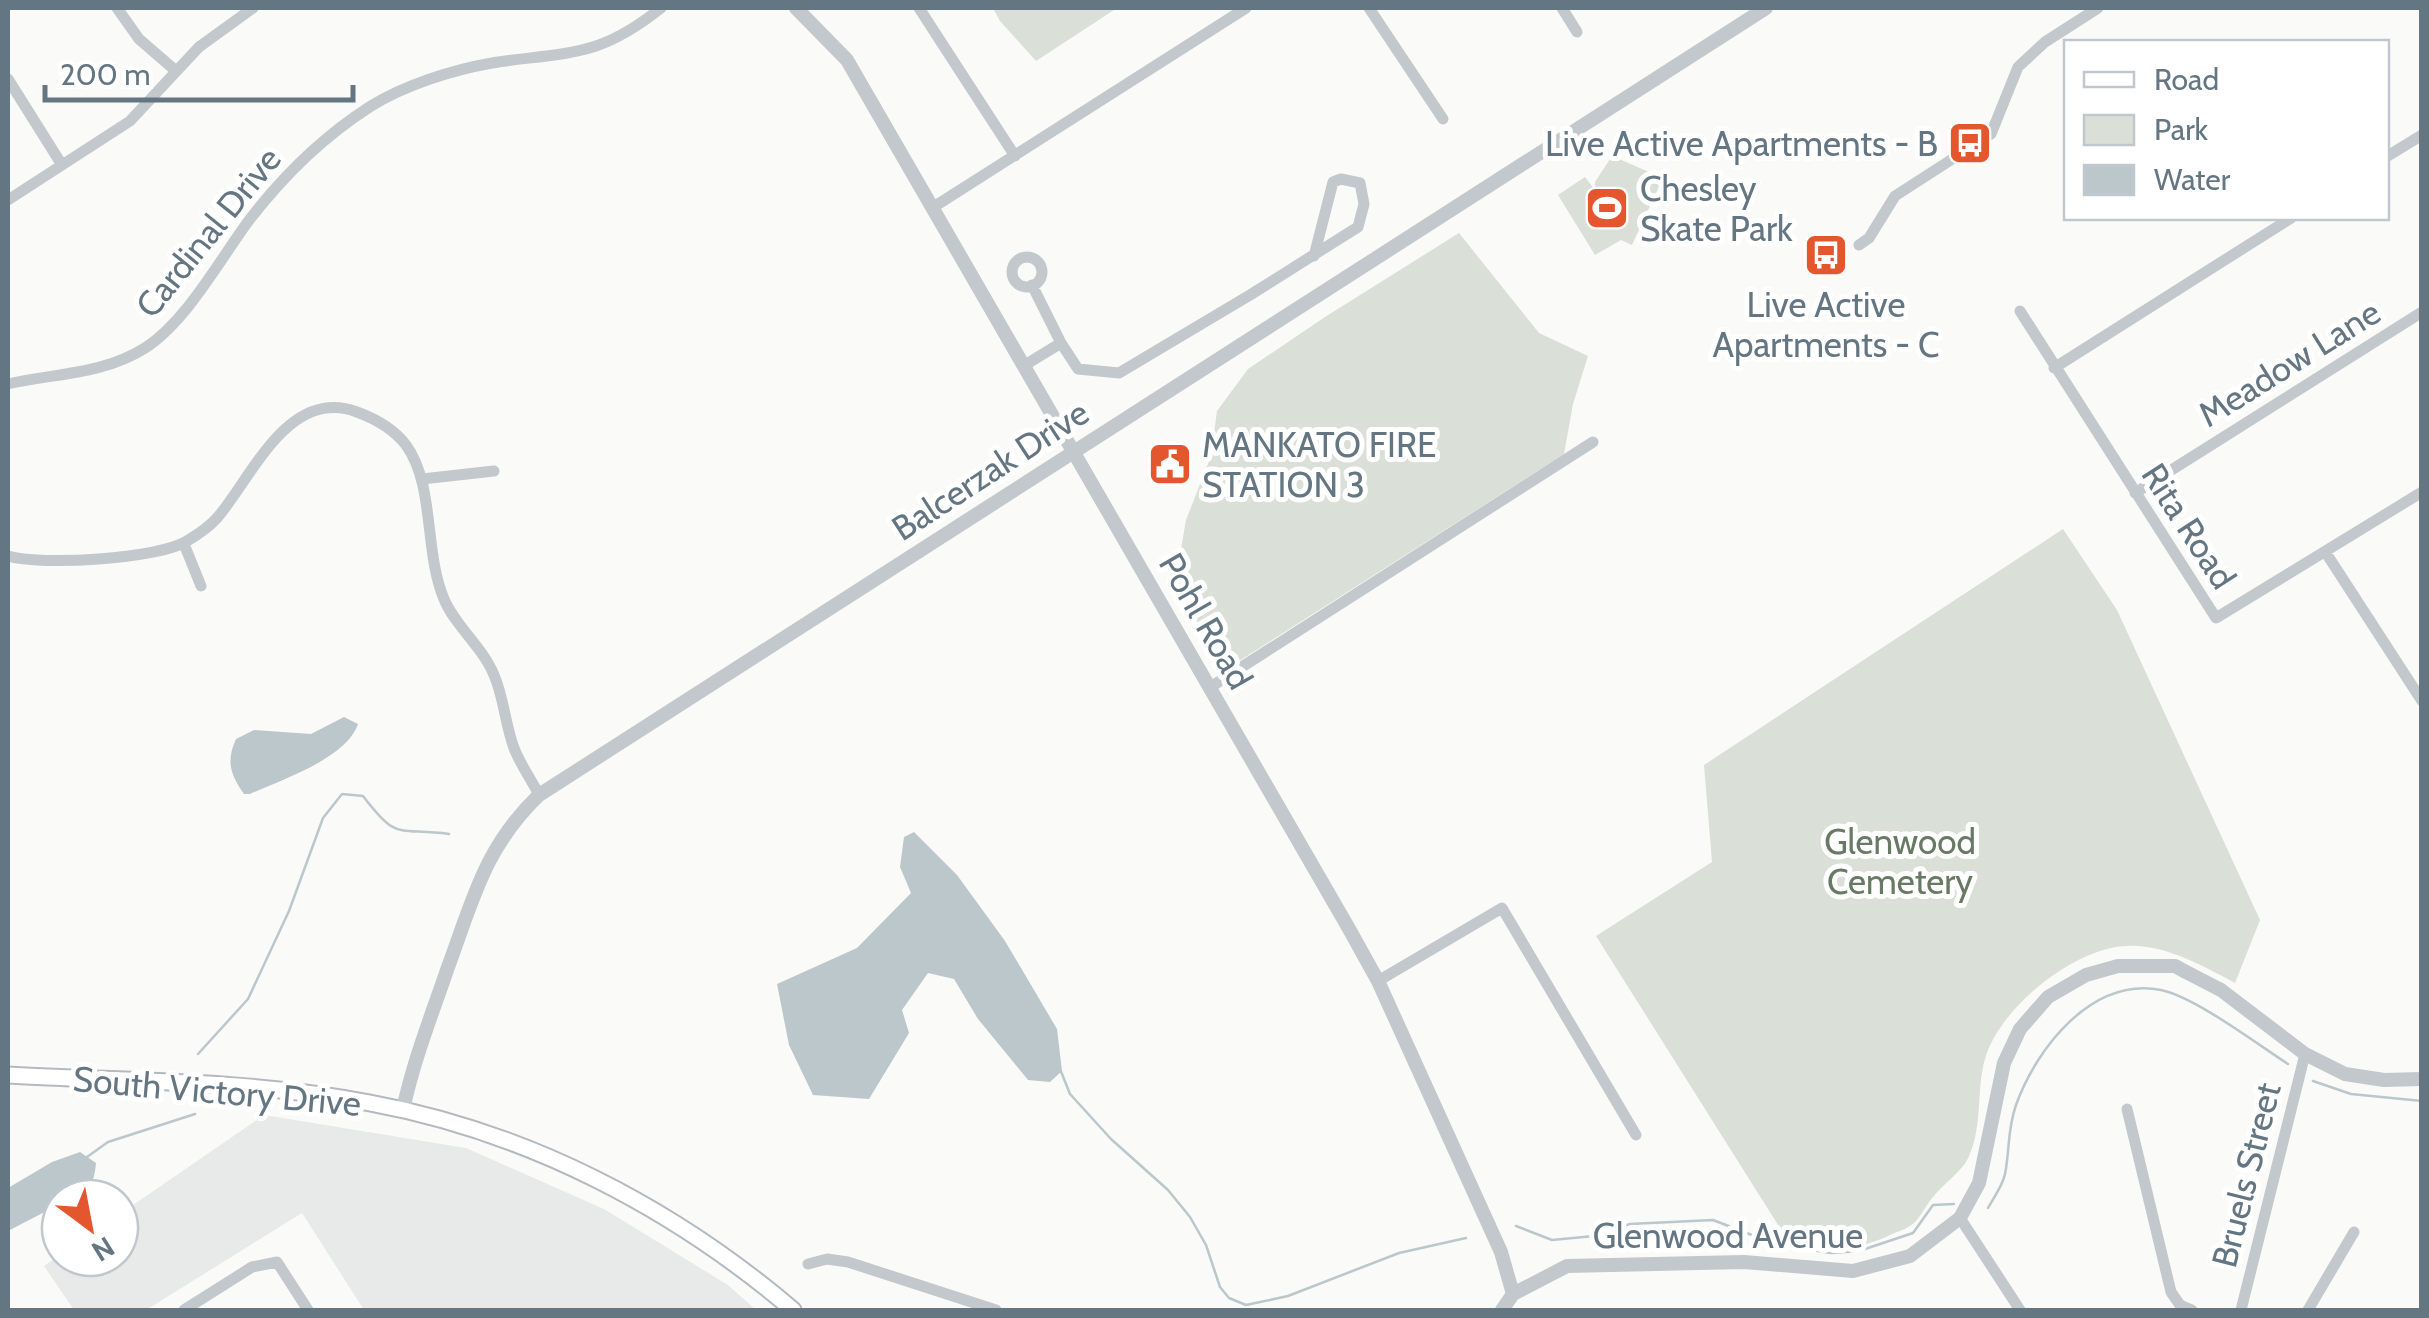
<svg xmlns="http://www.w3.org/2000/svg" width="2429" height="1318" viewBox="0 0 2429 1318" font-family="Cabin,sans-serif">
<style>
.built{fill:#e8e9e9}
.green{fill:#dadfd7}
.water{fill:#bbc7cb}
.lines{fill:none;stroke-linecap:round;stroke-linejoin:round}
.stream{stroke:#bbc7cb;stroke-width:2.5}
.secondary-casing{stroke:#b3babf;stroke-width:19}
.minor{stroke:#c3c8cc;stroke-width:11}
.tertiary{stroke:#c3c8cc;stroke-width:14}
.secondary{stroke:#fff;stroke-width:15}
.labels{text-anchor:middle;dominant-baseline:central;stroke-width:10;stroke-linejoin:round;paint-order:stroke}
.poi-label{font-size:35px;fill:#657683;stroke:#fff;text-anchor:start}
.street-label{font-size:35px;fill:#657683;stroke:#fff}
.park-label{font-size:35px;fill:#687a64;stroke:#fff}
</style>
<rect width="100%" height="100%" fill="#fafaf8"/>
<path class="built" d="M264 1115 466 1148 604 1209 728 1285 756 1310H364L302 1213 146 1310H74L44 1266 60 1255V1258H120V1214Z"/>
<path class="green" d="M993 8H1117L1036 61 1000 21Z
M1612 156 1663 178 1632 245 1621 240 1595 255 1558 195 1585 177 1595 190V182Z
M1459 233 1539 333 1588 356 1573 404 1564 454 1225 670 1175 584 1186 520 1211 456 1217 411 1248 369 1325 317Z
M2063 529 2117 610 2260 920 2235 983C2203 966 2164 944 2127 946 2075 947 1999 1008 1985 1059 1976 1090 1983 1125 1969 1156 1963 1171 1944 1183 1934 1196 1927 1203 1923 1213 1916 1221 1910 1228 1899 1231 1890 1235 1854 1253 1824 1247 1787 1239L1596 936 1712 862 1704 765Z"/>
<path class="water" d="M344 717 358 724C347 758 281 780 250 794H244C230 774 226 761 236 739L254 730 311 734Z
M914 832 957 875 1005 941 1057 1029 1062 1071 1050 1082 1028 1080 978 1019 954 979 928 973 902 1010 909 1033 869 1099 813 1095 789 1045 777 984 857 948 911 893 900 867 904 837Z
M80 1152 96 1163C94 1188 85 1198 60 1198V1204L8 1231V1188L52 1162Z"/>
<g class="lines">
<path class="stream" d="M198 1054 248 999 289 911 323 818 342 794 363 796C398 842 396 827 449 834
M1060 1069 1070 1094 1111 1139 1168 1190 1190 1217 1206 1245 1220 1287 1229 1298 1246 1305 1288 1296 1399 1253 1466 1238
M2313 1081 2351 1094 2422 1101
M87 1157 108 1142 195 1114
M1988 1208C1994 1197 2003 1185 2005 1174 2010 1149 2007 1131 2016 1105 2037 1047 2092 977 2161 990 2195 997 2257 1044 2288 1064
M1516 1226 1552 1240 1594 1236 1630 1224 1713 1220 1778 1245 1831 1253 1859 1251 1913 1233 1933 1205 1954 1204"/>
<g class="secondary-casing">
<path id="secondary" d="M8 1075C128 1082 251 1080 370 1103 527 1132 672 1207 793 1310"/>
</g>
<path class="minor" d="M117 8 139 39 176 71
M919 8 1015 156
M1369 8 1443 119
M1562 8 1577 32
M8 79 62 165
M2386 157 2422 135
M8 200 130 121 199 47 253 8
M932 208 1246 8
M1859 245 1869 238 1895 196 1991 134 2018 67 2045 42 2098 8
M1012 272a15 15 0 1 1 30 0a15 15 0 1 1-30 0Z
M1032 285 1061 343
M2020 311 2216 618 2422 492
M1025 365 1061 343 1078 369 1119 373 1250 295 1358 227 1364 204 1360 183 1341 179 1333 182 1314 256
M2054 368 2291 218
M8 384C55 373 102 375 145 348 187 321 220 259 250 219 284 175 324 136 371 106 405 85 452 70 492 63 526 57 562 57 596 46 620 38 642 23 661 8
M422 479 494 471
M2135 493 2422 312
M184 544 201 586
M2326 553 2422 701
M8 556C40 566 158 559 187 541 197 535 209 527 217 518 251 479 288 386 357 412 376 419 393 428 406 445 435 485 424 552 444 599 455 626 482 646 494 675 504 698 505 724 514 748 520 764 531 779 539 795
M1209 688 1593 442
M1378 981 1502 908 1636 1135
M2127 1109 2171 1292 2180 1305 2192 1310
M1960 1218 2020 1310
M808 1264 827 1259 848 1262 996 1310
M184 1310 252 1267 277 1262 308 1310
M2241 1310 2305 1054
M2308 1310 2354 1232"/>
<path class="tertiary" d="M796 8 847 60 1348 927 1378 981 1501 1252 1513 1294
M403 1110C413 1062 431 1017 447 970 473 900 484 848 539 795L1766 8
M1502 1310 1513 1294 1567 1266 1744 1262 1853 1271 1910 1256 1960 1218 1979 1183 2004 1063 2020 1029 2048 997 2086 975 2118 966H2175L2186 972 2221 990 2305 1054 2345 1074 2384 1080 2422 1079"/>
<use href="#secondary" class="secondary"/>
</g>
<defs>
<g id="bus-square" transform="scale(2.25)"><rect x="-9" y="-9" width="18" height="18" rx="4" fill="#e4572e" stroke="#fff"/><path d="M-5-6H5V4H4V6H2V4H-2V6H-4V4H-5ZM-3.5-4V0h7V-4ZM-3.5 1.2v1.5H-2V1.2ZM2 1.2v1.5H3.5V1.2Z" fill="#fff"/></g>
<g id="stadium-square" transform="scale(2.25)"><rect x="-9" y="-9" width="18" height="18" rx="4" fill="#e4572e" stroke="#fff"/><path d="M0-5a6.5 5 0 1 0 0 10a6.5 5 0 1 0 0-10ZM-3.5-1.8h7v3.6h-7Z" fill="#fff"/></g>
<g id="civic-square" transform="scale(2.25)"><rect x="-9" y="-9" width="18" height="18" rx="4" fill="#e4572e" stroke="#fff"/><path d="M-.6-6.5H3V-4.5H.6V-3L4-1V1h2V6H-6V1h2V-1L-.6-3ZM-1.2 2.5V6h2.4V2.5Z" fill="#fff"/></g>
</defs>
<g fill-rule="evenodd">
<use href="#bus-square" x="1970" y="143"/>
<use href="#stadium-square" x="1607" y="208"/>
<use href="#bus-square" x="1826" y="255"/>
<use href="#civic-square" x="1170" y="464"/>
</g>
<g class="labels">
<g class="poi-label">
<text x="1938" y="143" text-anchor="end">Live Active Apartments - B</text>
<text x="1640" y="188">Chesley<tspan x="1640" dy="40">Skate Park</tspan></text>
<text x="1826" y="304" text-anchor="middle">Live Active<tspan x="1826" dy="40">Apartments - C</tspan></text>
<text x="1202" y="444">MANKATO FIRE<tspan x="1202" dy="40">STATION 3</tspan></text>
</g>
<g class="street-label">
<text transform="translate(208 232) rotate(-51)">Cardinal Drive</text>
<text transform="translate(2289 363) rotate(-32)">Meadow Lane</text>
<text transform="translate(990 470) rotate(-33)">Balcerzak Drive</text>
<text transform="translate(2189 526) rotate(57)">Rita Road</text>
<text transform="translate(1206 621) rotate(60)">Pohl Road</text>
<text transform="translate(217 1091) rotate(5)">South Victory Drive</text>
<text transform="translate(2246 1175) rotate(-76)">Bruels Street</text>
<text x="1728" y="1235">Glenwood Avenue</text>
</g>
<g class="park-label">
<text x="1900" y="841">Glenwood<tspan x="1900" dy="40">Cemetery</tspan></text>
</g>
</g>
<rect width="2429" height="1318" fill="none" stroke="#657683" stroke-width="20"/>
<rect x="2064" y="40" width="325" height="180" fill="#ffffff" stroke="#c1c8cd" stroke-width="2.5"/>
<rect x="2084" y="72" width="50" height="15" fill="#ffffff" stroke="#c1c8cd" stroke-width="2.5"/>
<text x="2154" y="90" font-size="30" fill="#657683">Road</text>
<rect x="2084" y="115" width="50" height="30" fill="#dadfd7" stroke="#c1c8cd" stroke-width="2.5"/>
<text x="2154" y="140" font-size="30" fill="#657683">Park</text>
<rect x="2084" y="165" width="50" height="30" fill="#bbc7cb" stroke="#c1c8cd" stroke-width="2.5"/>
<text x="2154" y="190" font-size="30" fill="#657683">Water</text>
<g transform="translate(90 1228) rotate(148)"><circle r="48" fill="#ffffff" stroke="#c1c8cd" stroke-width="2.5"/>
<path d="M0-8L18 38L0 25L-18 38Z" fill="#e4572e"/>
<text y="-15" font-size="28" font-weight="bold" text-anchor="middle" fill="#657683">N</text>
</g>
<path d="M45 85v15h308v-15" fill="none" stroke="#657683" stroke-width="5"/>
<text x="60" y="85" font-size="30" fill="#657683" stroke="#ffffff" stroke-width="8" paint-order="stroke">200 m</text>
</svg>
